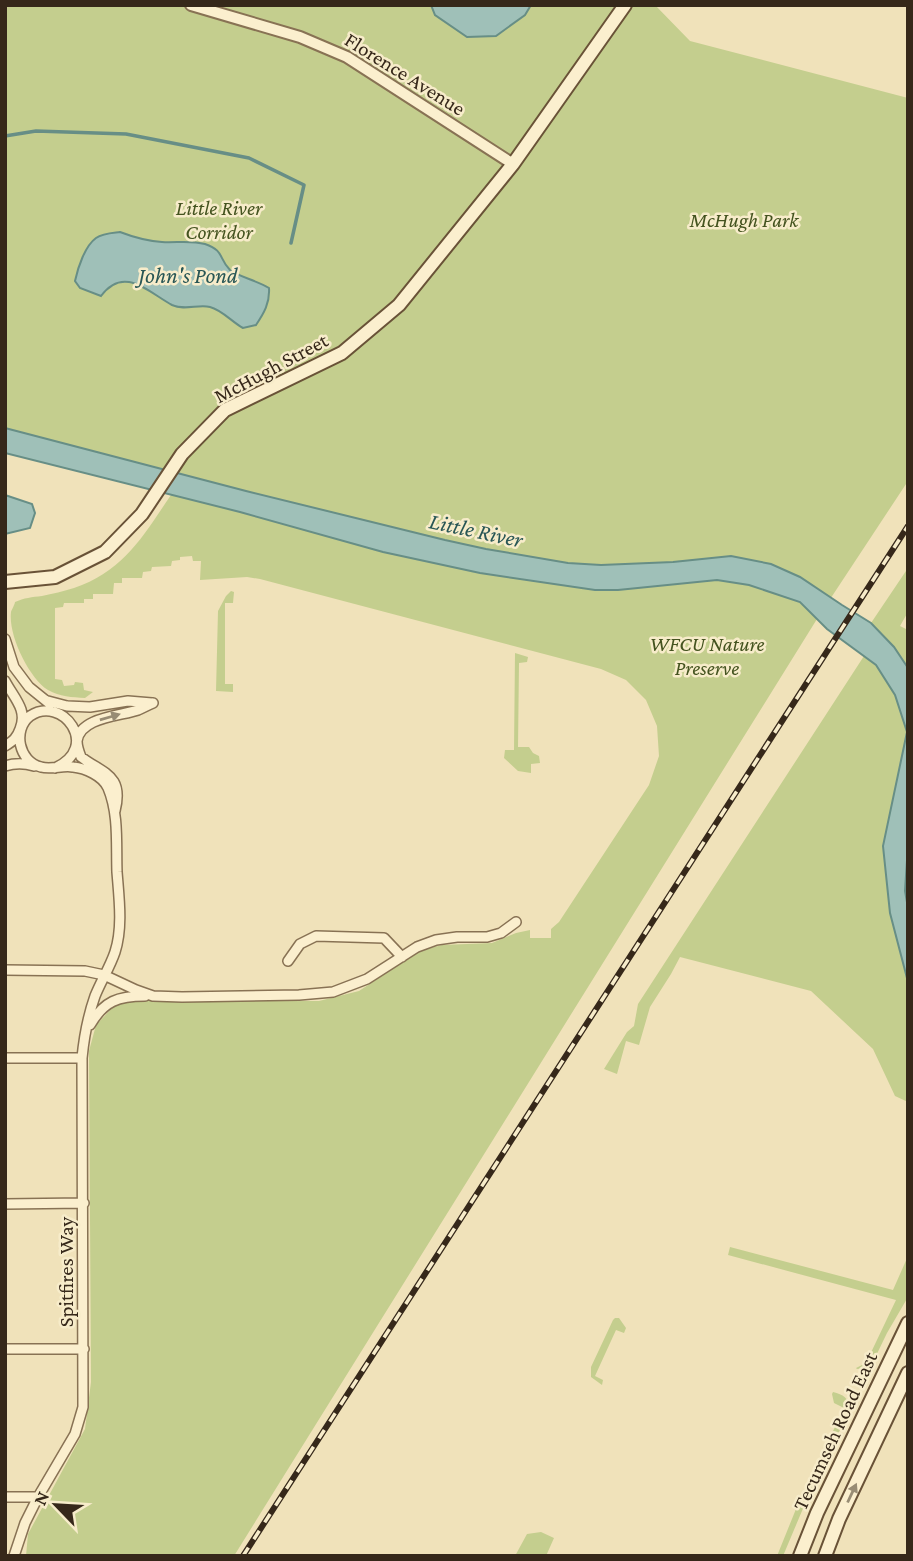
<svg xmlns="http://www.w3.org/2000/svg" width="913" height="1561" viewBox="0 0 913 1561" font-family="'Crimson Pro',serif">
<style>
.green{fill:#c4ce8e}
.water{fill:#9fc0b8;stroke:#678e86;stroke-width:2}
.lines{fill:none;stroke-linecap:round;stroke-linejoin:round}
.stream{stroke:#678e86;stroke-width:3.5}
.minor-casing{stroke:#887254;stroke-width:12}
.tertiary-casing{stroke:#887254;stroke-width:14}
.secondary-casing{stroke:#695237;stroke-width:16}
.minor{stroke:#fbefce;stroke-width:9}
.tertiary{stroke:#fbefce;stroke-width:10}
.secondary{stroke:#fbefce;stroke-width:12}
.rail-casing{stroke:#36281a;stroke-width:6}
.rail{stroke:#f7ecca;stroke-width:3.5;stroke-dasharray:10;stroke-linecap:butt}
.oneway{fill:#988c74}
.labels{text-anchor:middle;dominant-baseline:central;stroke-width:5;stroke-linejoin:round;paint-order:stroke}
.street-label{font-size:21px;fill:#36281a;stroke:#f7ecca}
.park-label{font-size:21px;font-style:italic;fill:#44531f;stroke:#f7ecca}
.water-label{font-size:23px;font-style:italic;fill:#285655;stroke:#f7ecca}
</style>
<rect width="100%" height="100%" fill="#f0e2ba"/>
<path class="green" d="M5 5H655L690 41 908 98V481L817 619 234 1556H26L28 1534 85 1429 91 1382 89 1051 96 1025 116 1004 132 1000 319 1001 359 991 420 951 442 945 492 943 516 933 530 930V938H551V929L559 922 649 785 659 756 657 726 646 700 626 680 601 669 260 579 247 577 200 580 201 561H193L192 556 180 557V560L172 561 171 566 152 567 151 571 143 572 142 578H122V583H114L113 594H93V599H84V603H64L63 607 55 608V679L62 680 64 686 74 685 75 682 83 683 84 690 93 692 85 698C72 697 60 697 48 690 29 678 8 635 11 612 11 611 15 604 15 602 24 598 32 597 42 596 52 594 64 591 74 588 124 571 143 536 171 495L5 453Z
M908 568V612L900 626 908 630V668L894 647 871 623Z
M231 591 234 592 233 603H225V684H233V692L216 691 218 611 226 596Z
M515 653 528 657 527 662 519 663 518 747H529L533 753 539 756 540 763 531 764V773L518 771 504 758 505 750H514Z
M864 656 876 665 895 695 907 733 883 846 890 913 908 982V1102L895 1096 873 1049 811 991 680 957 671 974 650 1007 639 1045 626 1041 617 1074 604 1069 627 1032 634 1026 638 1004Z
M730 1247 893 1290 908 1256V1297L887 1333 873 1362 866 1368 857 1369 856 1368 866 1363 896 1300 728 1255Z
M615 1318H619L626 1328 624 1333 616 1330 595 1376 603 1380 602 1385 591 1377V1367L613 1320Z
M833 1392C844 1395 850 1398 849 1411L807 1499 783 1556H777L796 1509 844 1408 834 1403 832 1394Z
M541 1532 554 1538 546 1556H515L527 1534Z"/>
<path class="water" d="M431 5H531L525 15 496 36 467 37 435 15Z
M120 232C133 237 147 241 162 242 176 243 190 240 205 244 225 251 218 258 230 270 237 276 258 281 269 288 270 303 264 313 256 325L243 328C232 322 222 310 210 307 198 304 185 311 172 305 148 292 124 265 101 296L80 288 75 281C78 267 85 246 96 238 103 233 111 233 120 232Z
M5 428 246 491 445 540 486 549 568 563 601 565 673 562 731 556 771 564 800 577 842 605 871 623 894 647 908 668V845L905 891 908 908V982L890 913 883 846 907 732 895 695 876 665 827 629 800 602 749 585 717 580 618 590H595L480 573 383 552 240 512 5 453Z
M5 495 32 504 35 513 30 528 5 534Z"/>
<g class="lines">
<path class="stream" d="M5 136 36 131 126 134 249 158 304 185 291 243"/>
<g class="minor-casing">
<path id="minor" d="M5 639 14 667 29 687 50 704
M5 681C14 698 28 710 20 729 17 738 13 741 5 746
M48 701 67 706 90 707 128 701 152 703
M5 766C15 763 24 763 34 766
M115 811C124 775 104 774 81 757 79 752 77 746 77 741 80 717 121 716 138 710 143 708 148 705 153 703
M288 961 300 944 316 936 384 938 402 957
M5 970 85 971 104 975 136 990 153 996 182 997 299 995 333 992 367 979 417 947 436 940 457 937H487L501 933 516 922
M90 1025C104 1001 118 996 145 996
M5 1058H82
M5 1204 84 1203
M5 1349H84
M5 1497H38
M14 1556 25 1523 38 1497 75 1434 83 1407 82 1058C84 1037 88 1016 95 996 101 981 110 967 115 952 123 927 119 898 117 872 116 845 119 814 108 788 103 776 85 768 73 767 63 765 51 770 41 767 19 762 12 730 30 716 62 694 102 747 55 768"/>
</g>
<g class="tertiary-casing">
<path id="tertiary" d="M191 5 300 37 347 57 513 164"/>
</g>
<g class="secondary-casing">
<path id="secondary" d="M5 582 55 577 105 552 142 514 182 454 225 410 342 353 399 305 513 164 625 5
M800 1556 817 1513 908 1323
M825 1556 839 1519 908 1373"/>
</g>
<use href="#minor" class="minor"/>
<use href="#tertiary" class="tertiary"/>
<use href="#secondary" class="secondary"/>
<g class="rail-casing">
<path id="rail" d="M243 1556 908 526"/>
</g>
<use href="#rail" class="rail"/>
</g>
<defs><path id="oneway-solid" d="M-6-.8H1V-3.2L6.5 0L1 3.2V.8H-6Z" transform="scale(1.75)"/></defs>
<g class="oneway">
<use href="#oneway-solid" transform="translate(110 717) rotate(-16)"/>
<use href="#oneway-solid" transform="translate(852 1493) rotate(-65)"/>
</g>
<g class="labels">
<g class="street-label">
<text transform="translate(405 74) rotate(32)">Florence Avenue</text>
<text transform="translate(271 368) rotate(-28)">McHugh Street</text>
<text transform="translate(66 1272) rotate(-90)">Spitfires Way</text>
<text transform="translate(835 1431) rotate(-65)">Tecumseh Road East</text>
</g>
<g class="park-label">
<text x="219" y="208">Little River<tspan x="219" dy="24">Corridor</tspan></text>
<text x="744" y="220">McHugh Park</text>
<text x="707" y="644">WFCU Nature<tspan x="707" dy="24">Preserve</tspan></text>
</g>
<g class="water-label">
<text x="188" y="275">John's Pond</text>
<text transform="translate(476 530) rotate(12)">Little River</text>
</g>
</g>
<rect width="913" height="1561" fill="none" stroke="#36281a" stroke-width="14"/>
<g transform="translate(56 1505) rotate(295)" stroke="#f7ecca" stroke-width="5" paint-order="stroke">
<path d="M0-5L12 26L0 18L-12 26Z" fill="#36281a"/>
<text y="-10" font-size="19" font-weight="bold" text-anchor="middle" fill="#36281a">N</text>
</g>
</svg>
